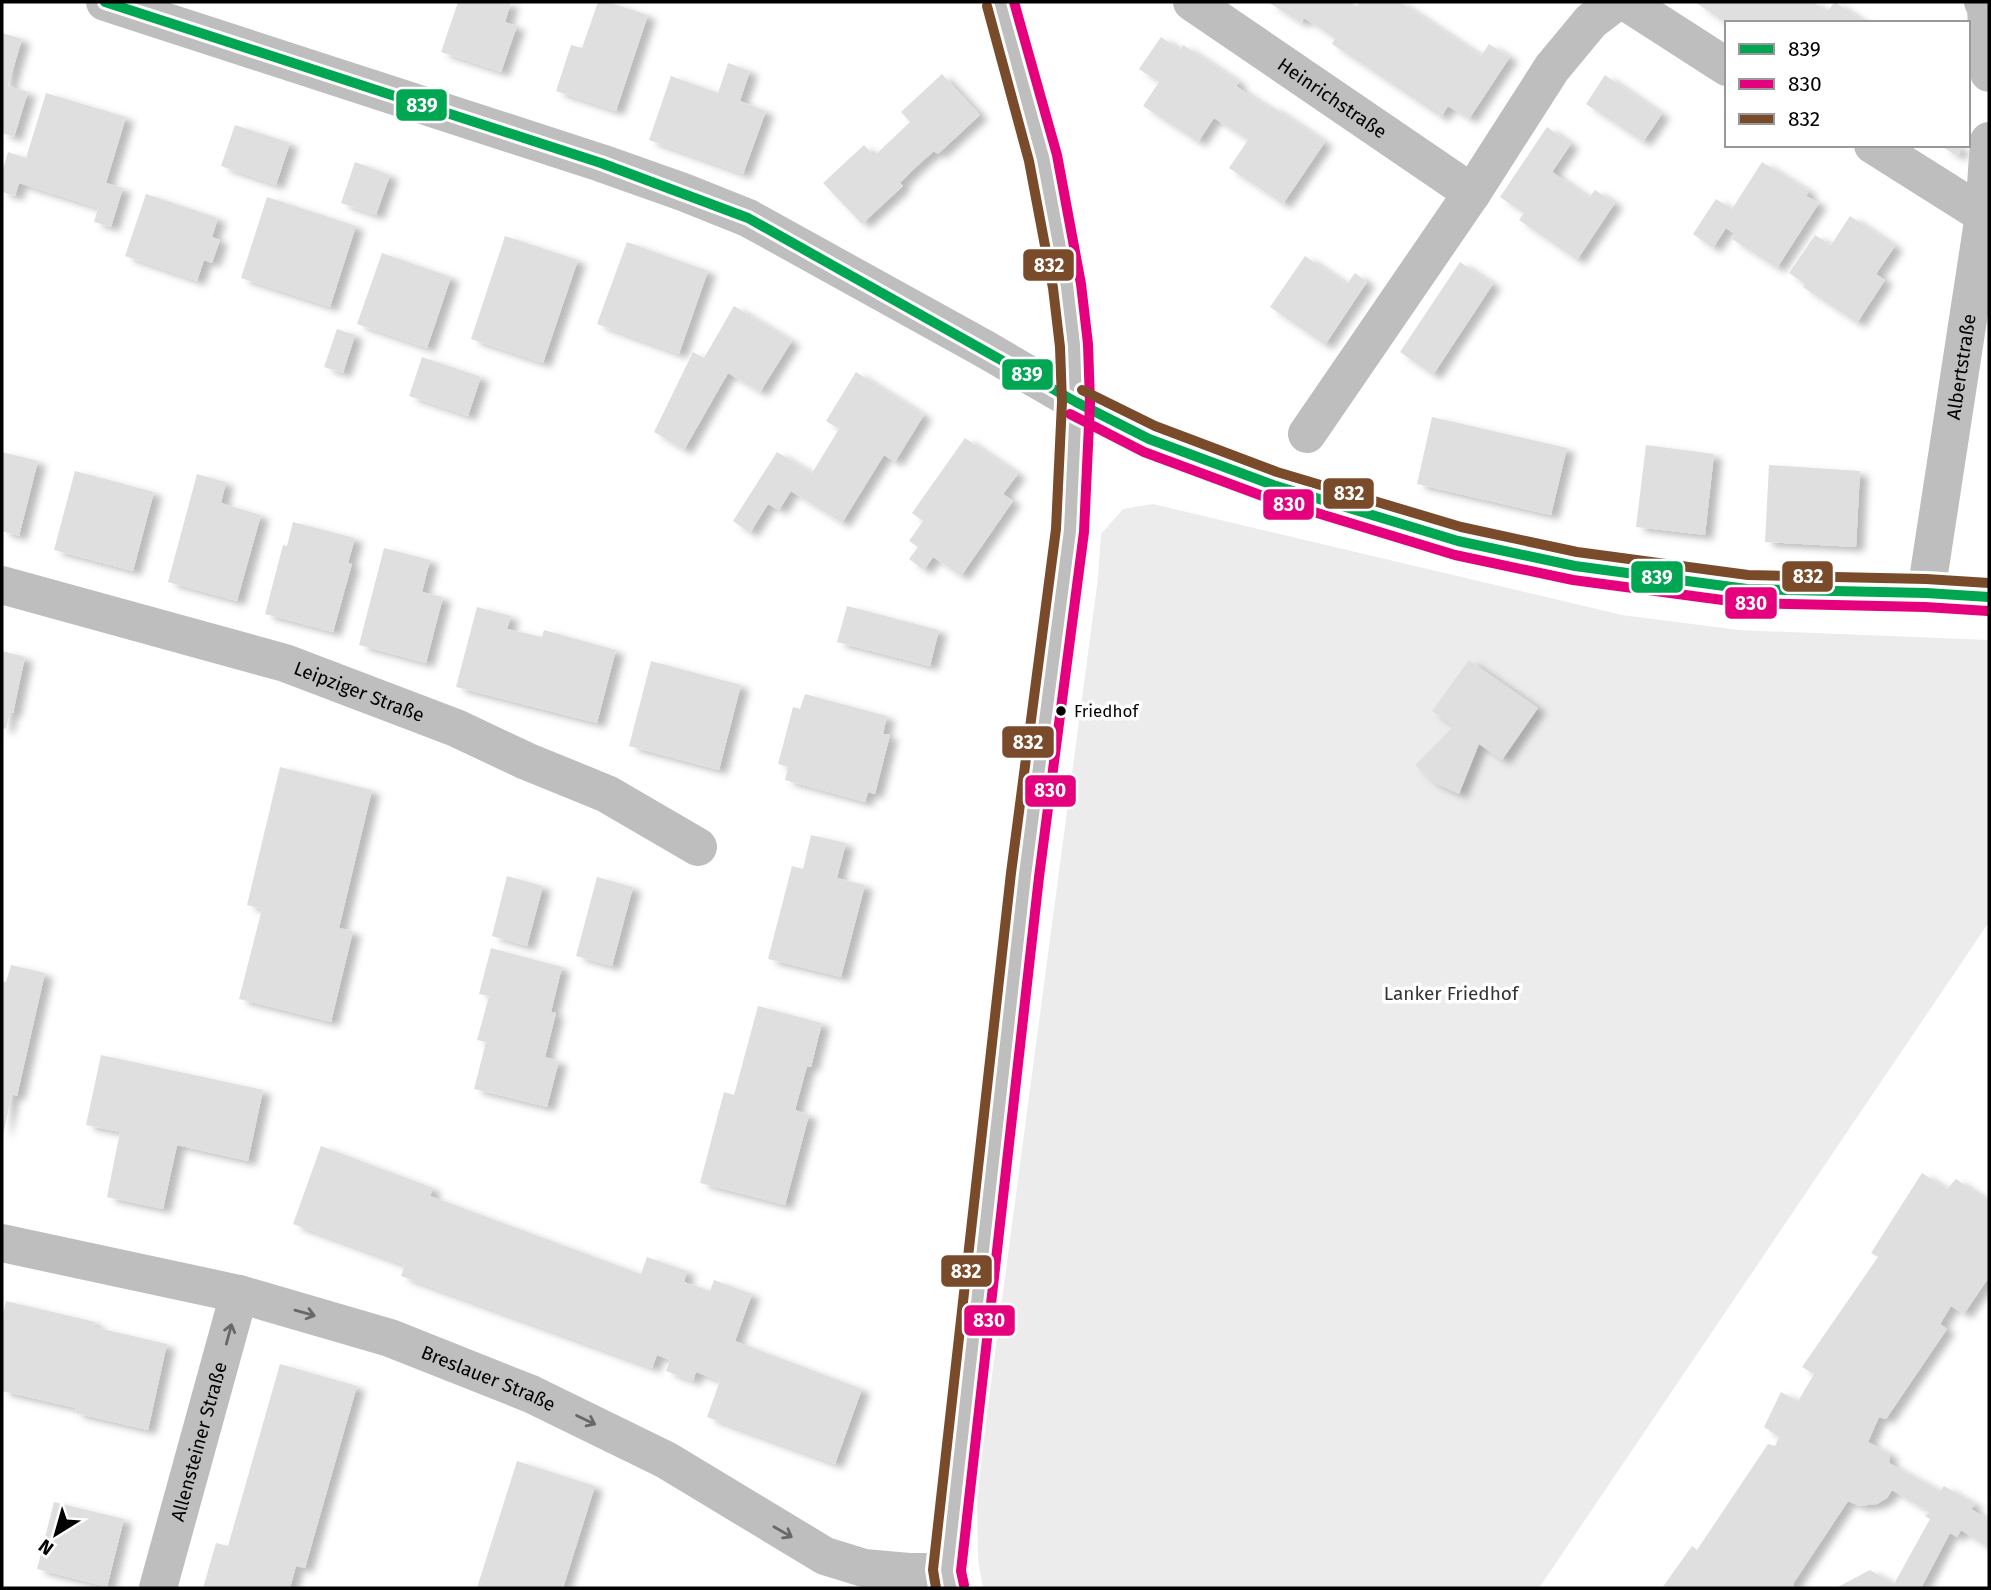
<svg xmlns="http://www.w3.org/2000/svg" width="1991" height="1590" viewBox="0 0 1991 1590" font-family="'Fira Sans',sans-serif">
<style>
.green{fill:#ececec}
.building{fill:#dfdfdf;filter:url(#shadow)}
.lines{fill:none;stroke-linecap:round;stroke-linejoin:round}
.minor{stroke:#bebebe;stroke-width:38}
.tertiary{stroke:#bebebe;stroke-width:38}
.bus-1-casing{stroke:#fff;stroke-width:16}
.bus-2-casing{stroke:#fff;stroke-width:16}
.bus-3-casing{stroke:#fff;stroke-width:16}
.bus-1{stroke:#00a651;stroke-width:10}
.bus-2{stroke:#e5007d;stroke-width:10}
.bus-3{stroke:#7a4b2a;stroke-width:10}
.oneway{stroke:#686868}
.bus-dot{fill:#000;stroke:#fff;stroke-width:2.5}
.labels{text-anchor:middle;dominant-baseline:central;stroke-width:7;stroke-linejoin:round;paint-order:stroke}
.bus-label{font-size:17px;fill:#000;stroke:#fff;text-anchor:start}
.street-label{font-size:19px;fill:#000;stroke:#fff}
.park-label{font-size:19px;fill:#333;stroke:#fff}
.line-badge{stroke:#fff;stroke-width:2.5}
.badge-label{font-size:19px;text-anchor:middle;font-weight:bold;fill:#fff}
</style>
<defs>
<filter id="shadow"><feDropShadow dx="8" dy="4.5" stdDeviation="3.5" flood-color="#0004"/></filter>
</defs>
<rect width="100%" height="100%" fill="#fff"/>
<path class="green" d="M1153 504 1622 615 1739 630 1989 640V922L1539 1588H983L978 1560 977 1488 1098 578 1101 534 1123 509Z"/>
<path class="building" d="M458 2H511L505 22 517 26 501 72 441 52Z
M598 2H608L648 15 616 111 556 91 571 45 582 48Z
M1268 2H1350L1357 7 1360 2H1400L1481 56 1489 44 1510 57 1469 119 1448 106 1441 117 1332 44 1335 39 1320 28 1304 18 1301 23Z
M1695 2H1813L1827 11 1835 2 1866 23H1726Z
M2 33 22 39 8 86 28 92 14 137 2 133Z
M1161 37 1180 50 1183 45 1239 82 1236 86 1269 108 1271 106 1325 142 1283 204 1229 168 1248 140 1214 118 1198 142 1143 106 1159 82 1139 69Z
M728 63 750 71 740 101 766 111 743 174 649 140 671 76 718 93Z
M942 74 980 115 938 154 934 151 916 167 900 183 903 186 862 224 823 183 864 145 874 156 910 122 901 112Z
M1605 75 1662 114 1643 142 1586 104Z
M46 93 126 117 106 183 123 188 111 227 94 222 98 208 19 183 15 196 2 192V173L8 152 26 158Z
M235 125 290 143 276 185 221 166Z
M1547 127 1571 144 1552 172 1589 198 1595 190 1615 203 1577 260 1519 220 1524 213 1500 197Z
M1940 145H1960V152L1957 156Z
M355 162 390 175 376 215 341 203Z
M1762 162 1809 191 1806 196 1819 203 1777 268 1732 239 1735 234 1726 228 1713 248 1693 234 1716 199 1732 209Z
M146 194 218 218 212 237 220 240 212 263 204 260 197 281 125 256Z
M267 197 356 226 330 307 241 278Z
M1850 216 1895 246 1876 274 1885 280 1857 323 1803 287 1805 284 1789 273 1815 235 1831 245Z
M505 236 578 260 543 363 471 339Z
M627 242 708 271 679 354 597 324Z
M382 253 451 277 427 348 357 324Z
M1305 256 1347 284 1355 273 1367 282 1325 345 1270 307Z
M1460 262 1493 284 1433 375 1400 352Z
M734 306 792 341 760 392 728 373 684 450 654 432 693 352 704 358Z
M337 329 355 335 343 373 324 367Z
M422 357 481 377 468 416 409 396Z
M856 372 924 415 895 462 884 455 842 523 791 491 779 510 768 504 750 533 733 521 777 452 812 473 839 429 826 421Z
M1432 417 1567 448 1551 515 1417 484Z
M965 438 1018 474 1003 494 1013 501 961 576 933 557 924 570 909 559 918 547 909 541 923 521 912 513Z
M1646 445 1714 454 1705 535 1636 527Z
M2 452 38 461 19 536 2 531Z
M1769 465 1860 471 1856 547 1765 542Z
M75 471 154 492 133 571 54 550Z
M197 474 226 482 221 503 261 515 237 601 168 582Z
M293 522 355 538 348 563 352 564 333 632 265 614 283 545 287 546Z
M384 548 430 560 422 592 443 597 426 663 359 645Z
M847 606 939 630 930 666 837 642Z
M477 607 511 616 507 629 542 637 544 630 616 650 597 723 456 687Z
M2 651 25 657 13 713 10 712 6 729 2 728Z
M1469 660 1538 708 1502 760 1479 744 1459 794 1433 782 1415 765 1454 726 1432 711Z
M651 661 741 685 719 770 629 746Z
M805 694 887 716 883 734 890 735 875 794 868 792 865 802 785 780 788 767 778 764 793 707 800 709Z
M280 767 372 790 339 928 353 931 331 1022 239 999 262 909 247 905Z
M811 835 846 843 837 878 865 885 841 977 768 959 792 866 803 869Z
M507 876 543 886 527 946 492 936Z
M597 877 633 887 612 966 576 956Z
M491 948 562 967 551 1012 556 1013 545 1057 559 1061 547 1107 474 1089 486 1042 477 1040 489 996 479 994Z
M11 965 45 973 17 1096 12 1094 3 1135 2 981 6 982Z
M758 1006 822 1023 811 1067 807 1066 795 1110 809 1115 785 1205 700 1183 724 1092 734 1095Z
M101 1055 263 1090 248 1161 177 1145 163 1209 107 1197 120 1132 86 1125Z
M321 1146 433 1188 430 1196 641 1274 647 1257 687 1271 684 1282 710 1291 714 1280 752 1294 735 1341 862 1389 835 1464 707 1417 720 1381 696 1372 693 1381 666 1371 670 1360 657 1355 652 1368 612 1353 401 1276 405 1265 293 1224Z
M1922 1173 1947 1189 1956 1179 1989 1202V1277L1964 1314 1951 1306 1940 1324 1947 1329 1886 1419 1879 1417 1868 1442 1890 1454 1889 1463 1940 1491 1944 1486 1975 1504 1971 1509 1989 1520V1548L1961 1530 1957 1537 1950 1533 1921 1588H1836L1870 1570 1894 1584 1930 1519 1925 1516 1929 1512 1892 1490 1887 1498 1877 1504 1859 1506 1848 1501 1793 1584 1795 1588H1662L1692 1546 1697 1550 1768 1444 1775 1446 1779 1437 1764 1427 1781 1392 1798 1401 1814 1374 1802 1367 1878 1257 1871 1253Z
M6 1301 95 1322 94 1327 167 1344 148 1430 75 1413 76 1408 2 1391V1319Z
M280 1364 357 1386 305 1568 296 1566 290 1588H203L216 1543 228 1546Z
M517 1461 595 1486 563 1588H477Z
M54 1502 124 1519 107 1587 37 1569Z"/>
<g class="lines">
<g class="minor">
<path id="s1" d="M1192 2 1472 193"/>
<path d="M1626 2 1727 67"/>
<path d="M1983 2 1986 7 1989 73"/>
<path d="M1873 145 1984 215"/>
<path d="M1307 434 1472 193 1552 68 1591 21 1616 2"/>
<path id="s2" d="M2 585 285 663 456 728 526 761 607 794 698 847"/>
<path id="s3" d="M1926 593 1984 215 1989 141"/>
<path id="s4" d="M2 1243 239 1294 390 1338 531 1394 666 1460 825 1556 864 1568 909 1572H947"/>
<path id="s5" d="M158 1588 239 1294"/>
</g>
<path class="tertiary" d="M105 2 601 163 683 192 748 218 983 348 1076 402 1149 439 1273 485 1458 541 1575 566 1747 589 1926 593 1989 597
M950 1588 947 1572 1025 875 1070 530 1076 402 1074 346 1067 286 1043 158 1000 2"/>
<g class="bus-1-casing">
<path id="bus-1" d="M105 2 601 163 748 218 1076 402 1149 439 1273 485 1458 541 1575 566 1747 589 1926 593 1989 597"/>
</g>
<g class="bus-2-casing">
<path id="bus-2" d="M1070 414 1144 452 1268 498 1455 555 1573 580 1745 603 1925 607 1988 611
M964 1585 961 1571 1039 877 1084 532 1090 403 1088 344 1081 284 1057 155 1014 2"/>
</g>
<g class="bus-3-casing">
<path id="bus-3" d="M1082 390 1155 426 1277 472 1461 527 1577 552 1748 575 1926 579 1989 583
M936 1588 933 1570 1011 873 1056 529 1062 402 1060 347 1053 288 1029 161 987 6"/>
</g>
<use href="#bus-1" class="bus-1"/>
<use href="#bus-2" class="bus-2"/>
<use href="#bus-3" class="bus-3"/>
</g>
<defs><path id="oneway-shaft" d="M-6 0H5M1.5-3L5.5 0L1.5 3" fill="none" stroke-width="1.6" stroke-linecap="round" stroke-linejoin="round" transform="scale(1.75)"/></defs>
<g class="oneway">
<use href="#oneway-shaft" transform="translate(305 1313) rotate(16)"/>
<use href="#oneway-shaft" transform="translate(229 1334) rotate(-75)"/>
<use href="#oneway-shaft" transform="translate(586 1420) rotate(26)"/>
<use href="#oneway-shaft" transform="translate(783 1532) rotate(30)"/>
</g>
<circle class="bus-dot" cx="1061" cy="711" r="6"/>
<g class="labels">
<g class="bus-label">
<text x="1074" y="711">Friedhof</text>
</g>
<g class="street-label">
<text stroke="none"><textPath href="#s1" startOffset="170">Heinrichstraße</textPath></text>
<text stroke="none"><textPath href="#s3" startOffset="229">Albertstraße</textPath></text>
<text stroke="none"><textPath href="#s2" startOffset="373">Leipziger Straße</textPath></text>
<text stroke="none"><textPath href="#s4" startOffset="506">Breslauer Straße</textPath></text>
<text stroke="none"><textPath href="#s5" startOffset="152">Allensteiner Straße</textPath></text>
</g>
<g class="park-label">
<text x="1451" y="993">Lanker Friedhof</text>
</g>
</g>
<g class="line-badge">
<rect x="395" y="88" width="53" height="34" rx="7" fill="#00a651"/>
<rect x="1022" y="248" width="53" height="34" rx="7" fill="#7a4b2a"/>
<rect x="1001" y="358" width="53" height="33" rx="7" fill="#00a651"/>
<rect x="1322" y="477" width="53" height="33" rx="7" fill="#7a4b2a"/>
<rect x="1262" y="488" width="53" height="33" rx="7" fill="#e5007d"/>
<rect x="1781" y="560" width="53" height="33" rx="7" fill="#7a4b2a"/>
<rect x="1630" y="560" width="54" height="34" rx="7" fill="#00a651"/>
<rect x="1724" y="586" width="54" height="34" rx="7" fill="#e5007d"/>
<rect x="1001" y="725" width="54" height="34" rx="7" fill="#7a4b2a"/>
<rect x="1024" y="774" width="53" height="34" rx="7" fill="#e5007d"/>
<rect x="940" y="1254" width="53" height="34" rx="7" fill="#7a4b2a"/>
<rect x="963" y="1304" width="53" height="33" rx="7" fill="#e5007d"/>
</g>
<g class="badge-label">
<text x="422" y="112">839</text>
<text x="1049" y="272">832</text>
<text x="1027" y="381">839</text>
<text x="1349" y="500">832</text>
<text x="1289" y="511">830</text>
<text x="1808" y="583">832</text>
<text x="1657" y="584">839</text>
<text x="1751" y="610">830</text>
<text x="1028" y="749">832</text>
<text x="1050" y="797">830</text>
<text x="966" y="1278">832</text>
<text x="989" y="1327">830</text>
</g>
<rect width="1991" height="1590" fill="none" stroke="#000000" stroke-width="7"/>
<rect x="1725" y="21" width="245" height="126" fill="#ffffff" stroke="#999999" stroke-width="2"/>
<rect x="1739" y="44" width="35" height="10" fill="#00a651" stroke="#999999" stroke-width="2"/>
<text x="1788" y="56" font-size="21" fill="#000000">839</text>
<rect x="1739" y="79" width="35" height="10" fill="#e5007d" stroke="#999999" stroke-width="2"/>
<text x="1788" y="91" font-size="21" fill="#000000">830</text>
<rect x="1739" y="114" width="35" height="10" fill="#7a4b2a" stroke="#999999" stroke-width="2"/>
<text x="1788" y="126" font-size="21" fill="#000000">832</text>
<g transform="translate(56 1534) rotate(217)" stroke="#ffffff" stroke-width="5" paint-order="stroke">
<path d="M0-5L12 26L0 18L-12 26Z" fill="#000000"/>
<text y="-10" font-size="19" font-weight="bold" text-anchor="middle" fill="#000000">N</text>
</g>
</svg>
